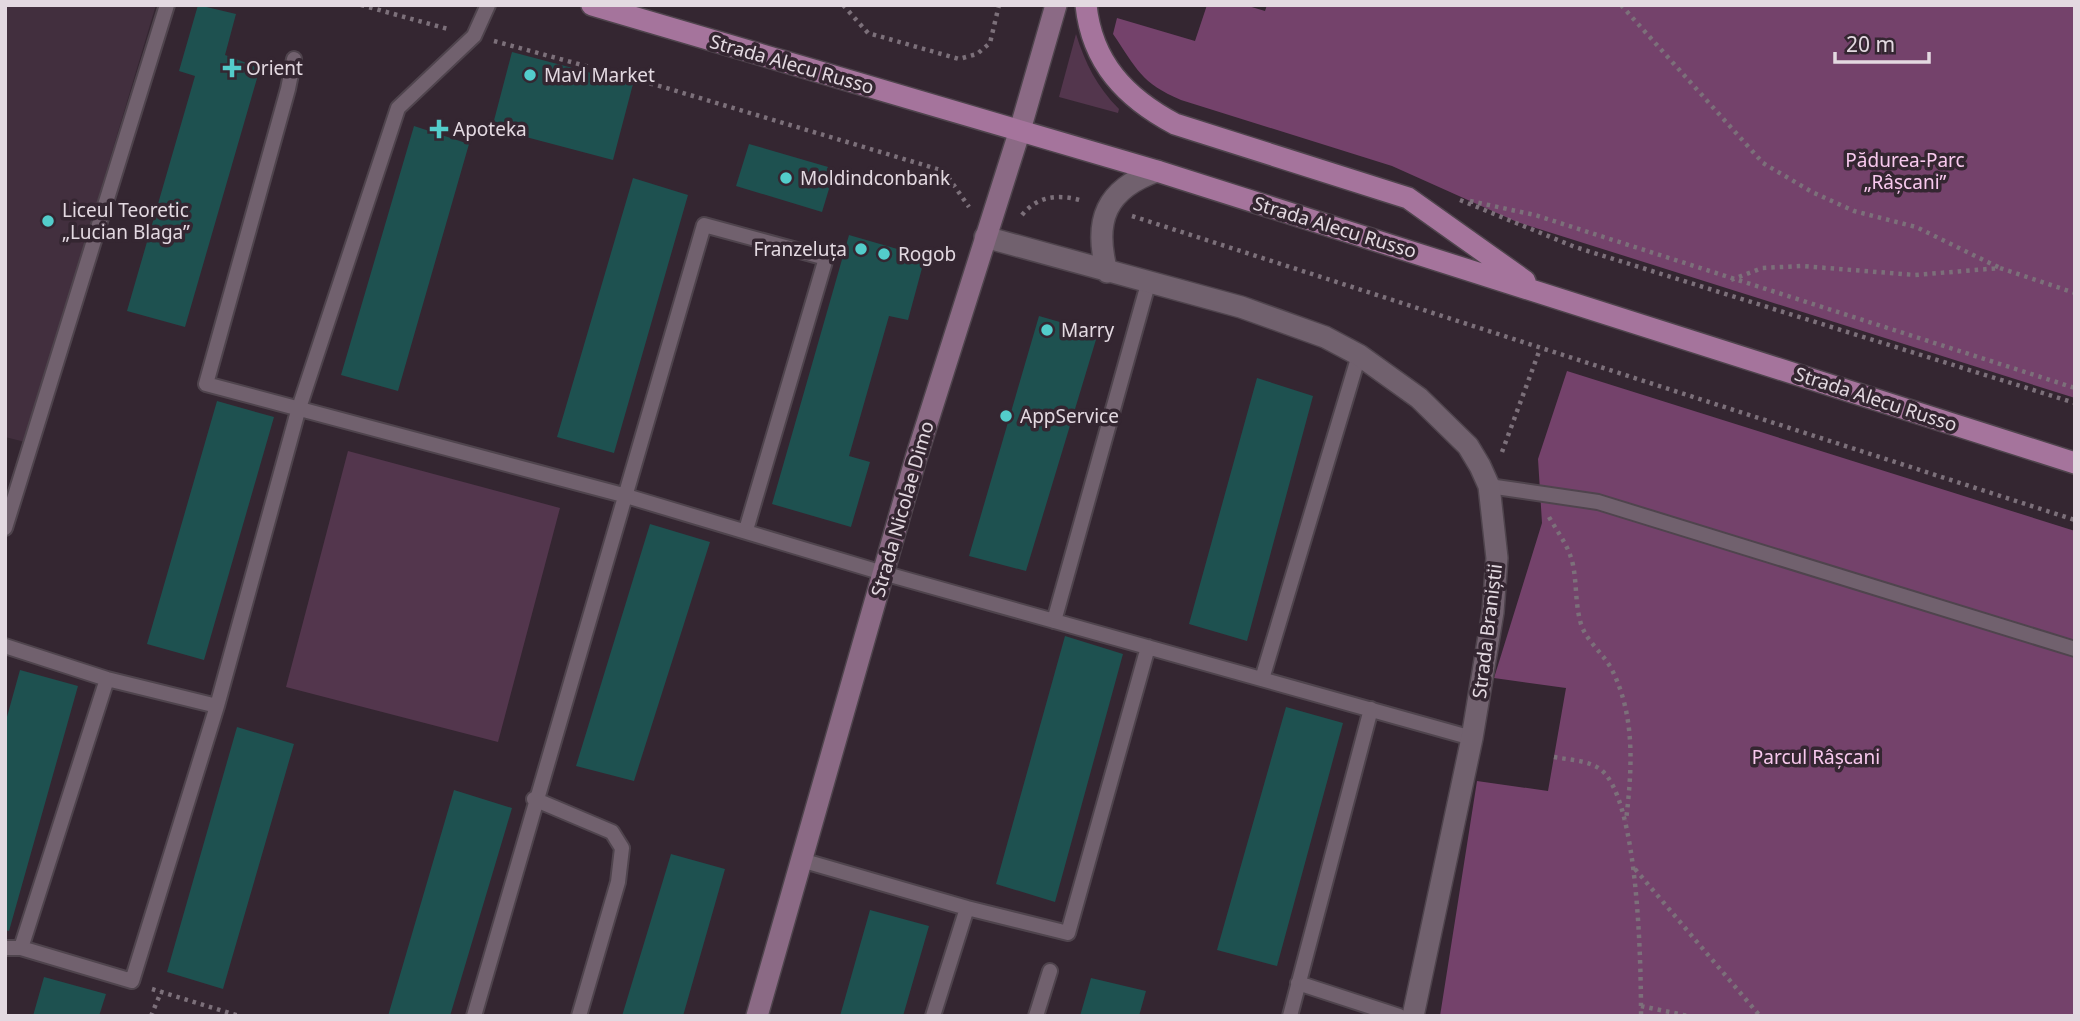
<svg xmlns="http://www.w3.org/2000/svg" width="2080" height="1021" viewBox="0 0 2080 1021" font-family="'Noto Sans',sans-serif">
<style>
.built{fill:#422f3e}
.green{fill:#53364d}
.forest{fill:#74426b}
.building{fill:#1e5150}
.lines{fill:none;stroke-linecap:round;stroke-linejoin:round}
.lane-casing{stroke:#4f444d;stroke-width:18}
.street-casing{stroke:#4f444d;stroke-width:24}
.secondary-casing{stroke:#4f444d;stroke-width:24}
.primary-casing{stroke:#4f444d;stroke-width:24}
.path{stroke:#7c707a;stroke-width:4.5;stroke-dasharray:3.5 5;stroke-linecap:butt}
.lane{stroke:#71616e;stroke-width:14}
.street{stroke:#71616e;stroke-width:21}
.secondary{stroke:#8b6a85;stroke-width:21}
.primary{stroke:#a5749c;stroke-width:21}
.poi-dot{fill:#53cdcb;stroke:#342631;stroke-width:2.5}
.labels{text-anchor:middle;dominant-baseline:central;stroke-width:7;stroke-linejoin:round;paint-order:stroke}
.street-label{font-size:19px;fill:#e3d9e1;stroke:#342631}
.poi-label{font-size:19px;fill:#e3d9e1;stroke:#342631;text-anchor:start}
.park-label{font-size:19px;fill:#f8c9ee;stroke:#342631}
</style>
<rect width="100%" height="100%" fill="#342631"/>
<path class="built" d="M5 5H156L25 442 5 437Z"/>
<path class="green" d="M1076 34C1085 63 1097 87 1119 109L1118 113 1059 97Z
M348 451 560 508 498 742 286 687Z"/>
<path class="forest" d="M1207 5H1245L1265 11 1267 5H2075V398L1517 222 1392 166 1181 100C1141 83 1137 69 1113 34L1117 18 1195 41Z
M1567 371 2075 531V1016H1440L1477 781 1548 791 1566 688 1494 678 1542 523 1538 459Z"/>
<path class="building" d="M198 5 236 14 225 55 260 68 185 327 127 311 195 76 179 71Z
M512 52 633 84 613 160 492 128Z
M414 126 469 144 398 391 341 375Z
M749 144 835 169 822 212 736 186Z
M633 178 688 195 614 453 557 437Z
M849 235 925 257 908 320 889 316 849 456 870 462 851 527 772 504Z
M1039 316 1098 333 1026 571 969 556Z
M1257 378 1313 396 1247 641 1189 624Z
M217 401 274 417 204 660 147 644Z
M650 524 710 542 634 781 576 766Z
M1065 636 1123 654 1055 902 996 884Z
M20 670 78 686 9 931 5 930V724Z
M1286 707 1343 723 1277 966 1217 950Z
M237 727 294 744 223 989 167 972Z
M454 790 512 808 450 1016H388Z
M671 854 725 869 683 1016H622Z
M870 910 929 926 903 1016H840Z
M44 977 106 994 99 1016H33Z
M1091 978 1146 991 1139 1016H1080Z"/>
<g class="lines">
<g class="lane-casing">
<path id="lane" d="M294 59 288 89 206 384 623 495 883 573 1472 738
M1489 486 1598 502 2075 649
M5 528 167 5
M1054 621 1148 284
M5 646 107 679 217 706 298 411 398 108 474 36 488 5
M1262 679 1359 355
M534 799 612 832 622 848 618 882 579 1016
M801 860 967 908 933 1016
M967 908 1068 933 1148 647
M5 948H21L107 679
M21 948 132 981 217 706
M1298 983 1399 1016
M474 1016 704 225 826 258 746 530
M1036 1016 1050 971
M1290 1016 1371 709"/>
</g>
<g class="street-casing">
<path id="street" d="M985 237 1241 307 1325 337 1359 355 1419 398 1468 446 1480 466 1489 486 1497 558 1493 612 1472 738 1413 1016
M1107 272C1093 220 1106 189 1157 171"/>
</g>
<g class="secondary-casing">
<path id="secondary" d="M757 1016 916 458 1020 130 1056 5"/>
</g>
<g class="primary-casing">
<path id="primary" d="M592 5 1157 171 2075 463
M1086 5C1092 63 1126 98 1175 124L1408 198 1525 281"/>
</g>
<path class="path" d="M361 5 448 29
M843 5 868 33 959 59 977 54 990 43 999 5
M1621 5 1763 163 1812 192 1854 211 1916 227 2000 268
M494 41 663 87 944 171 969 207
M1460 200 1575 247 2075 403
M1470 201 1535 215 2075 388
M1022 215C1038 195 1060 194 1083 201
M1132 216 2075 520
M1731 280 1762 268 1802 266 1915 275 2000 268 2075 293
M1502 452 1540 349
M1549 517C1558 533 1569 546 1573 565 1577 585 1575 604 1581 624 1587 642 1602 652 1611 668 1636 716 1632 769 1626 821
M1554 757C1569 760 1587 760 1600 769 1639 798 1641 967 1641 1016
M1635 869 1760 1016
M152 989 239 1016
M1641 1006 1688 1016
M151 1016 161 992"/>
<use href="#lane" class="lane"/>
<use href="#street" class="street"/>
<use href="#secondary" class="secondary"/>
<use href="#primary" class="primary"/>
</g>
<g class="poi-dot">
<path d="M228.5 57.5h7v7h7v7h-7v7h-7v-7h-7v-7h7z"/>
<circle cx="530" cy="75" r="7"/>
<path d="M435.5 118.5h7v7h7v7h-7v7h-7v-7h-7v-7h7z"/>
<circle cx="786" cy="178" r="7"/>
<circle cx="48" cy="221" r="7"/>
<circle cx="861" cy="249" r="7"/>
<circle cx="884" cy="254" r="7"/>
<circle cx="1047" cy="330" r="7"/>
<circle cx="1006" cy="416" r="7"/>
</g>
<g class="labels">
<g class="street-label">
<text transform="translate(792 64) rotate(16)">Strada Alecu Russo</text>
<text transform="translate(1335 227) rotate(17)">Strada Alecu Russo</text>
<text transform="translate(1876 399) rotate(18)">Strada Alecu Russo</text>
<text transform="translate(902 509) rotate(-74)">Strada Nicolae Dimo</text>
<text transform="translate(1487 631) rotate(-83)">Strada Braniștii</text>
</g>
<g class="poi-label">
<text x="246" y="68">Orient</text>
<text x="544" y="75">Mavl Market</text>
<text x="453" y="129">Apoteka</text>
<text x="800" y="178">Moldindconbank</text>
<text x="62" y="210">Liceul Teoretic<tspan x="62" dy="22">„Lucian Blaga”</tspan></text>
<text x="847" y="249" text-anchor="end">Franzeluța</text>
<text x="898" y="254">Rogob</text>
<text x="1061" y="330">Marry</text>
<text x="1020" y="416">AppService</text>
</g>
<g class="park-label">
<text x="1905" y="160">Pădurea-Parc<tspan x="1905" dy="22">„Râșcani”</tspan></text>
<text x="1816" y="757">Parcul Râșcani</text>
</g>
</g>
<rect width="2080" height="1021" fill="none" stroke="#e3d9e1" stroke-width="14"/>
<path d="M1835 52v10h94v-10" fill="none" stroke="#e3d9e1" stroke-width="3.5"/>
<text x="1846" y="52" font-size="21" fill="#e3d9e1" stroke="#342631" stroke-width="5" paint-order="stroke">20 m</text>
</svg>
